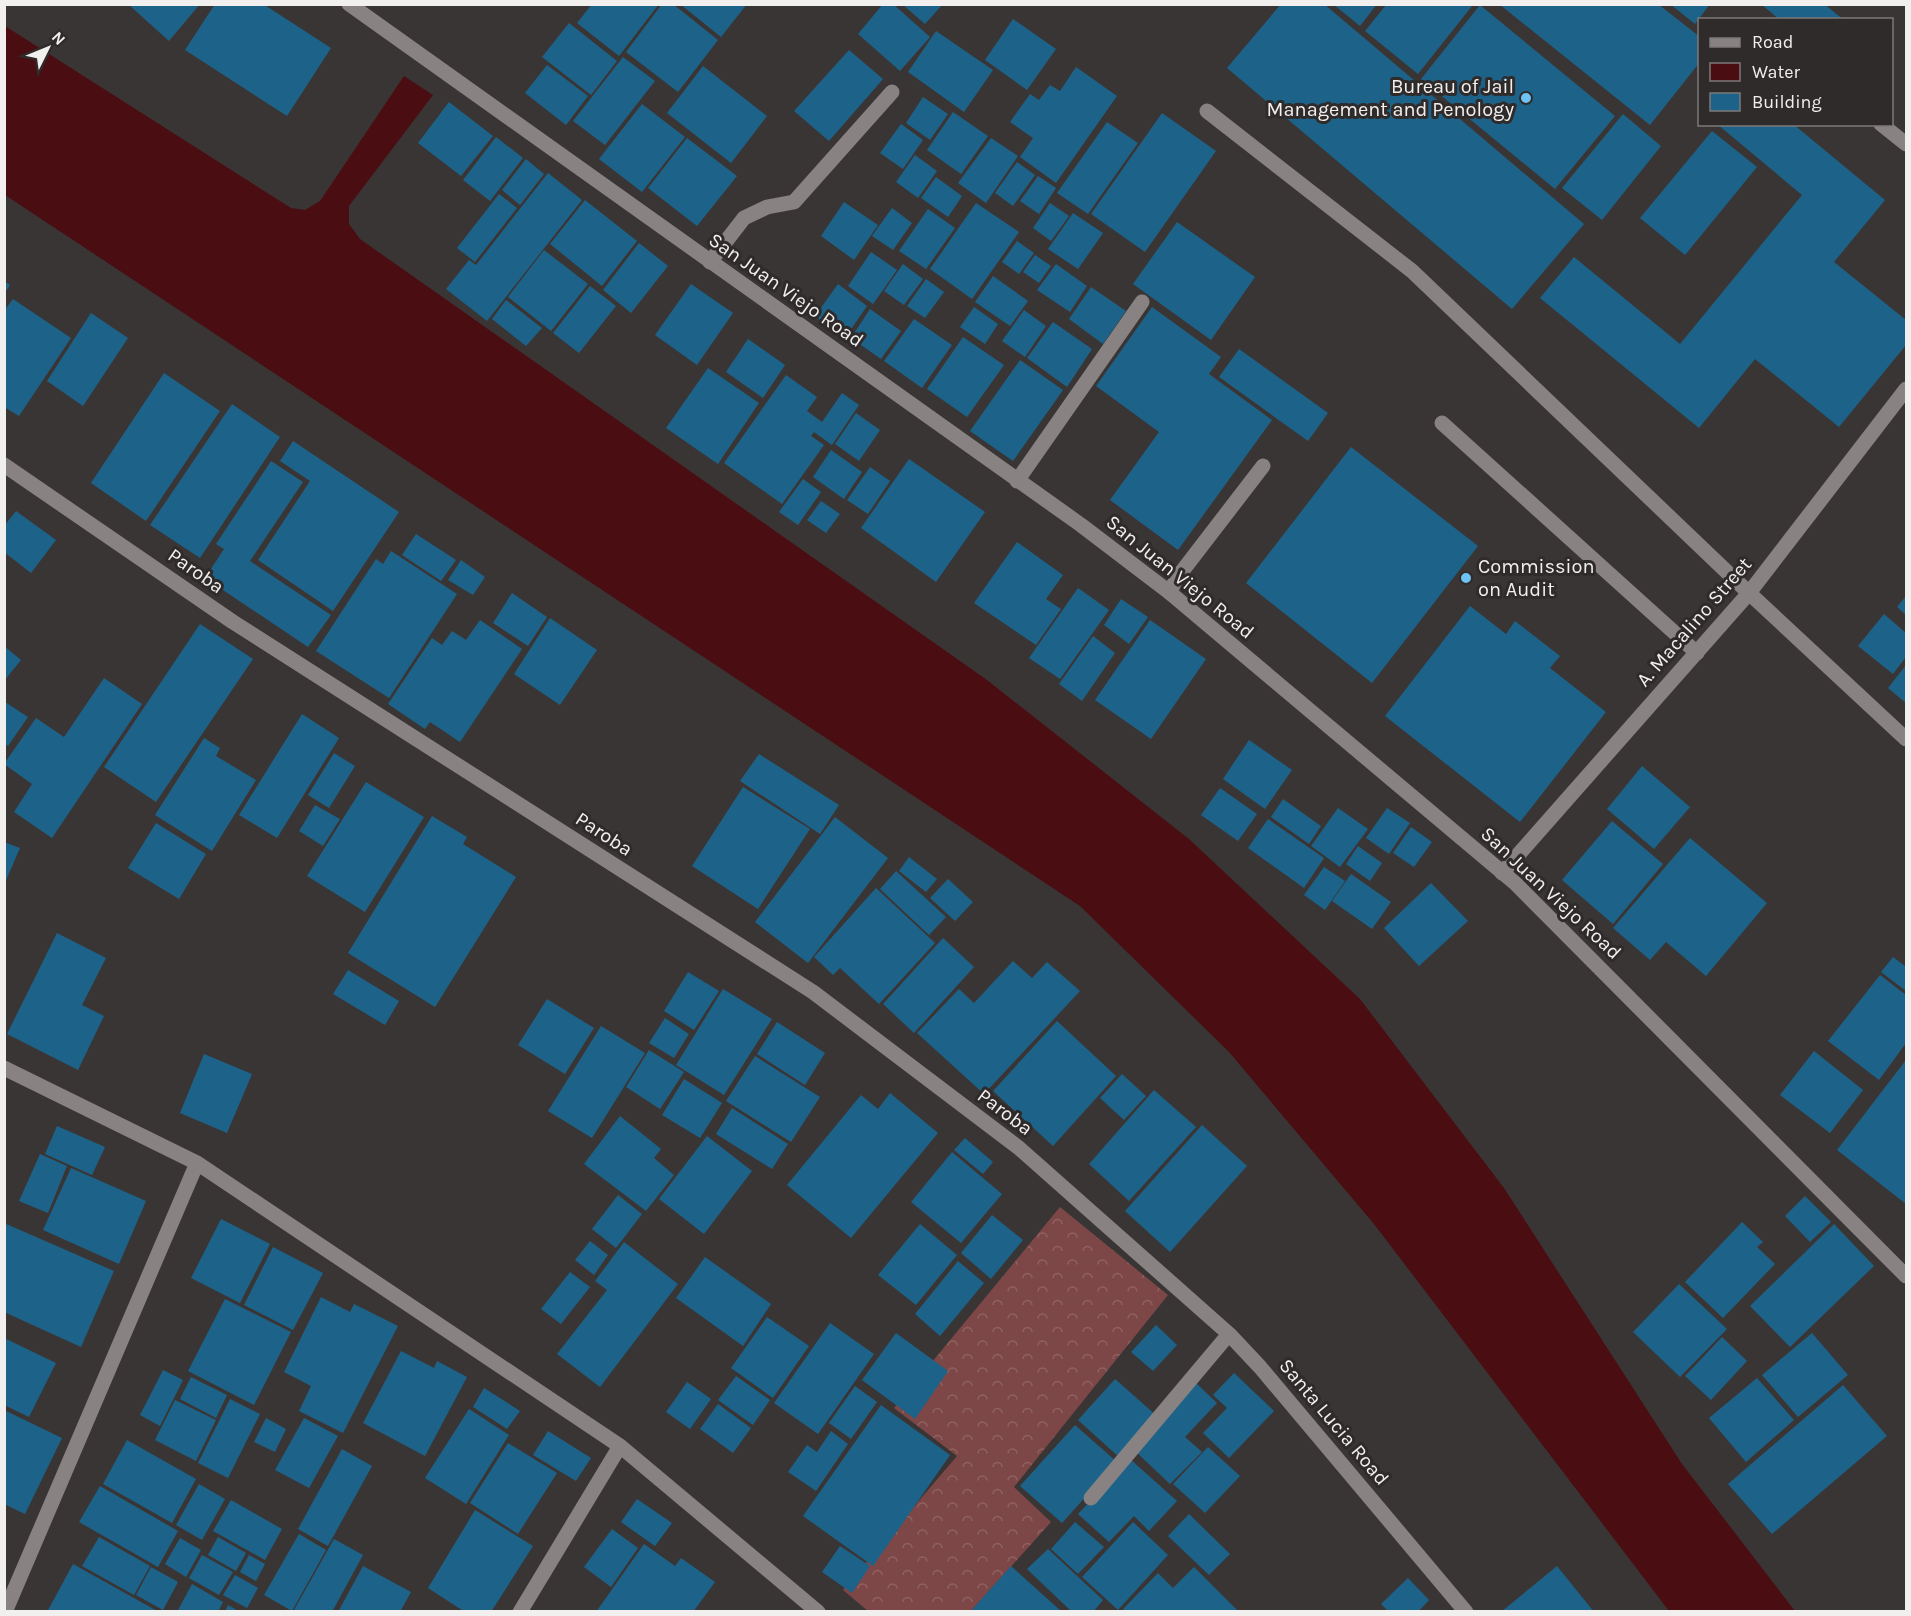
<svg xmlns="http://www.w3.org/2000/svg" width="1911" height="1616" viewBox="0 0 1911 1616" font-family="Karla,sans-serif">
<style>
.forest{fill:url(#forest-crowns)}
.water{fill:#4a0d12}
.building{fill:#1d6389}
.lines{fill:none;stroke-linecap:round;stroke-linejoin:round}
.lane{stroke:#888282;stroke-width:15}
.street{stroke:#888282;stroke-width:15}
.secondary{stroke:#888282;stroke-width:15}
.poi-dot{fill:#6fc2f4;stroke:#302b2b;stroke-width:2}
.labels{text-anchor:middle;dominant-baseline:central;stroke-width:6;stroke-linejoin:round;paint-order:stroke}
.poi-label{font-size:20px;fill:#f2efef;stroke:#302b2b;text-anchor:end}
.street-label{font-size:20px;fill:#f2efef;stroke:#302b2b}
</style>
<defs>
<pattern id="forest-crowns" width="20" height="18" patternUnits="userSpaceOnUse" patternTransform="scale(1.5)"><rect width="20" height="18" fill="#7c4746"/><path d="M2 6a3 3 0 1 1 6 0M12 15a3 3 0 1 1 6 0" fill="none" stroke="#8f6261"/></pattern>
</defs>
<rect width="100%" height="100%" fill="#3a3535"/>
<path class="forest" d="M1060 1207 1168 1295 1014 1487 1051 1522 971 1611H868L843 1590 957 1456 894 1408Z"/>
<path class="water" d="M5 26 291 208 305 210 320 201 404 76 433 95 349 206V224L360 239 987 680 1189 839 1360 999 1504 1188 1682 1464 1795 1611H1669L1374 1224 1229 1052 1080 906 5 195Z"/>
<path class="building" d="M128 4H200L169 41Z
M215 4H263L331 48 287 116 185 50Z
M592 4H659L619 56 577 23Z
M662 4H673L718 40 678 92 626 52Z
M680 4H747L721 37Z
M883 4H893L930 37 900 71 858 34Z
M902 4H943L925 24Z
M1281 4H1324L1584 224 1512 309 1227 68Z
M1333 4H1377L1360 26Z
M1499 4H1658L1700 37V62L1650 125Z
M1670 4H1710L1695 24Z
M1761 4H1824L1844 20H1780Z
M1386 5H1471L1472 6 1418 74 1365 31Z
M1480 5 1615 116 1555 189 1421 79Z
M1013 19 1056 49 1027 90 985 60Z
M569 23 617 61 591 95 542 57Z
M936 31 993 70 964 112 908 72Z
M849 50 883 79 829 141 794 111Z
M623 57 655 81 605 145 573 121Z
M547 65 588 96 566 125 525 93Z
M703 66 767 116 731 163 667 113Z
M1076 67 1117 96 1056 183 1020 157 1033 138 1010 122 1030 94 1039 100 1050 85 1060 91Z
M923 97 948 114 930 140 906 123Z
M449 102 493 136 461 176 418 143Z
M642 104 685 137 642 192 599 159Z
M953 112 988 136 961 174 927 150Z
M1162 113 1216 151 1145 252 1091 214Z
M1623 114 1661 146 1602 220 1562 188Z
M1107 122 1138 143 1088 214 1057 193Z
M901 124 923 140 903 169 880 153Z
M1717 124H1793L1885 200 1834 262 1906 320V345L1839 427 1755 359 1699 428 1540 298 1574 257 1680 344 1802 195Z
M1712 131 1757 167 1685 255 1640 218Z
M496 137 523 158 490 201 463 180Z
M687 138 737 176 697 226 648 188Z
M991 138 1018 156 986 203 958 183Z
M915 155 937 171 918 198 896 182Z
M526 159 544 174 520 205 502 190Z
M1017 162 1035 175 1013 206 995 193Z
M548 173 582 200 487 321 446 289 469 260 476 265Z
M1038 176 1056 188 1039 214 1020 201Z
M936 177 962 196 948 217 921 198Z
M499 194 517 208 475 262 457 248Z
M585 200 637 241 602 286 550 244Z
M844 202 878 225 854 260 821 236Z
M976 203 1019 232 972 299 930 269Z
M1050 203 1069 216 1051 241 1033 228Z
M892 208 912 223 893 250 872 236Z
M928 209 955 228 926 269 899 251Z
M1073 213 1103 233 1078 269 1048 249Z
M1177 222 1255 277 1211 340 1133 284Z
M1017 241 1034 253 1019 274 1002 262Z
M639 243 668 266 631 313 603 290Z
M544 250 588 284 551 331 508 297Z
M871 252 897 270 873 304 848 286Z
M1035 255 1051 266 1039 283 1023 272Z
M903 264 923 279 904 305 884 291Z
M1056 264 1087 286 1070 312 1037 290Z
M993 276 1028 301 1010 326 975 302Z
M926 279 944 292 925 318 907 306Z
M4 281 10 285 4 294Z
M691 284 733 313 697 365 655 335Z
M838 284 867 306 845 338 815 316Z
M590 286 616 306 579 353 553 333Z
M1091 287 1126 311 1103 344 1069 319Z
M13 299 71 338 19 416 4 407V311Z
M506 300 542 328 526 346 492 319Z
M974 307 998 324 985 344 960 327Z
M1152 307 1221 357 1209 374 1272 420 1178 550 1110 500 1159 432 1096 386Z
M870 309 901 331 881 359 851 338Z
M1024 310 1046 326 1025 357 1002 341Z
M91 313 128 338 83 406 47 381Z
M914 319 952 345 922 388 884 361Z
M1053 322 1092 349 1067 387 1027 358Z
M963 337 1004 365 967 417 927 389Z
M748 339 785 365 763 398 726 372Z
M1239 349 1328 413 1308 441 1219 377Z
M1020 360 1063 390 1013 461 970 431Z
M708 368 759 403 718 464 666 428Z
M164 373 220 411 146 521 91 483Z
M786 375 817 397 807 411 822 422 842 393 859 405 832 445 814 432 811 436 824 445 782 504 724 463Z
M232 404 280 437 200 558 150 525Z
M856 413 880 430 859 461 835 444Z
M293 441 399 512 333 611 258 560 310 481 280 461Z
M1351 447 1478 546 1372 683 1246 583Z
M831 450 862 472 844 499 813 477Z
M909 459 985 512 936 582 861 528Z
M271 461 303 482 250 561 331 615 308 647 205 578 224 549 216 544Z
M870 467 890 481 868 514 847 500Z
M803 479 821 492 798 525 779 512Z
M821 501 840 514 826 533 807 520Z
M16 511 56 540 31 573 4 552V526Z
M416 534 456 560 441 581 402 555Z
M1017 542 1063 575 1046 599 1061 609 1036 645 974 603Z
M391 551 457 594 389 698 316 651 376 559 383 564Z
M461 560 485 577 473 595 448 580Z
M1078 588 1109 610 1060 679 1029 658Z
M512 593 547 617 528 646 493 623Z
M1906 596V615L1897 607Z
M1121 599 1148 617 1129 644 1104 625Z
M1470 606 1506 634 1515 621 1560 656 1550 668 1606 712 1520 822 1385 716Z
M1884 614 1906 633V657L1893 674 1858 646Z
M550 618 597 650 560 705 514 674Z
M480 620 522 649 460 742 430 722 425 729 388 704 432 638 442 645 452 631 466 640Z
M1150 620 1206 659 1151 739 1095 700Z
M200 624 253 659 156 802 104 767Z
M1093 636 1115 653 1082 701 1059 684Z
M4 646 21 660 4 681Z
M1906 665V703L1888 688Z
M104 678 142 704 52 838 14 812 32 784 4 764 36 718 64 737Z
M5 702 28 717 8 746 5 744Z
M302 714 339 738 277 838 239 815Z
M204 738 220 748 216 756 256 780 212 851 155 815Z
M1249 740 1292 770 1265 809 1223 779Z
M334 753 355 766 329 808 308 795Z
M759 754 839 805 820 834 740 781Z
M1642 766 1690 807 1654 849 1607 809Z
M366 782 424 817 365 912 307 876Z
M743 787 810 829 758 909 692 866Z
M1220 788 1257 814 1238 841 1201 815Z
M1283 799 1321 826 1309 844 1271 817Z
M315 805 340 819 323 846 299 831Z
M1338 808 1368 829 1340 867 1311 846Z
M1387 808 1410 823 1389 854 1366 838Z
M432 816 467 837 463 844 516 877 435 1007 348 953Z
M835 817 888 858 808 963 755 922Z
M1268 819 1324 858 1304 888 1248 848Z
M1612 821 1663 864 1613 924 1562 880Z
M156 823 206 854 179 899 128 868Z
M1411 827 1432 842 1414 867 1393 853Z
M1690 838 1767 903 1706 976 1666 942 1650 960 1613 928Z
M4 842 20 848 4 885Z
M1358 846 1382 863 1370 881 1346 864Z
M909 857 937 879 926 892 899 871Z
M1324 867 1345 881 1325 910 1304 895Z
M896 871 946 917 929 935 880 889Z
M1351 874 1391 902 1372 929 1332 901Z
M948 879 973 902 955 921 930 898Z
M1431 883 1468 921 1419 966 1384 928Z
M876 888 935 943 879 1004 840 968 833 975 814 957Z
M57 933 106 958 82 1005 104 1016 78 1070 7 1034Z
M943 938 974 967 914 1033 883 1004Z
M1893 957 1906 967V991L1881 972Z
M1013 961 1032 978 1047 962 1080 991 984 1094 917 1033 959 989 974 1003Z
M348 970 399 1001 385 1025 333 994Z
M688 972 719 991 694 1030 664 1011Z
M1880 975 1906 995V1043L1879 1080 1828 1041Z
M723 989 772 1019 724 1095 676 1065Z
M547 999 594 1028 565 1074 518 1045Z
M665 1018 689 1034 674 1058 649 1043Z
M1057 1021 1116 1076 1053 1146 993 1091Z
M777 1022 825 1053 805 1085 757 1054Z
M601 1026 645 1053 592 1138 548 1111Z
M649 1050 684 1072 660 1109 626 1087Z
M1814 1051 1863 1090 1830 1133 1780 1095Z
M204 1054 252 1074 227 1133 180 1113Z
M755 1056 820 1097 791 1142 726 1101Z
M1906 1060V1204L1837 1150Z
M1122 1074 1146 1096 1124 1120 1100 1098Z
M684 1079 722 1103 700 1138 662 1115Z
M1154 1090 1196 1127 1129 1201 1089 1164Z
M890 1093 938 1133 851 1238 787 1185 861 1095 878 1109Z
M732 1108 788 1144 772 1169 716 1134Z
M620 1116 661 1149 654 1158 674 1175 646 1211 584 1164Z
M1202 1125 1247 1166 1170 1252 1125 1211Z
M57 1126 105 1147 92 1175 45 1154Z
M707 1136 752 1171 704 1234 659 1199Z
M965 1138 993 1162 983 1174 954 1150Z
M952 1152 1002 1194 961 1243 911 1202Z
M40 1154 67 1166 48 1213 19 1201Z
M71 1168 146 1201 119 1264 43 1230Z
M618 1195 642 1214 616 1248 592 1229Z
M1805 1196 1831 1222 1810 1242 1785 1216Z
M992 1215 1023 1240 991 1279 961 1253Z
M221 1219 270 1244 240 1303 191 1278Z
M1742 1222 1763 1242 1757 1247 1775 1264 1723 1318 1685 1282Z
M4 1223 114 1271 81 1347 4 1312Z
M920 1224 957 1255 916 1305 878 1275Z
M1834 1224 1874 1266 1790 1347 1750 1306Z
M590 1241 608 1255 594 1275 575 1260Z
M624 1242 678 1284 600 1387 557 1354 607 1290 595 1281Z
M273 1247 323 1273 293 1330 244 1305Z
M705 1257 771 1304 743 1346 676 1298Z
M958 1261 984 1283 940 1336 915 1314Z
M570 1272 590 1287 561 1324 541 1309Z
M1679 1284 1727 1329 1680 1377 1633 1332Z
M321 1297 350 1312 354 1304 398 1326 343 1433 299 1411 311 1386 284 1372Z
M225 1299 291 1332 254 1405 188 1371Z
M767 1317 809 1346 773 1398 731 1368Z
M830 1323 874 1354 818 1434 774 1403Z
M1156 1325 1177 1345 1153 1371 1131 1352Z
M896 1333 948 1371 915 1419 862 1380Z
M1812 1333 1848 1375 1798 1417 1762 1375Z
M1722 1337 1747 1361 1711 1400 1685 1376Z
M4 1338 56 1363 29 1417 4 1405Z
M401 1351 434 1368 437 1361 467 1377 425 1456 363 1423Z
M163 1370 183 1380 160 1426 140 1415Z
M1234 1373 1274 1411 1229 1458 1203 1433 1227 1408 1213 1395Z
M736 1376 770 1400 753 1425 718 1400Z
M191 1377 227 1395 216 1418 180 1399Z
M1757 1378 1794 1420 1746 1462 1709 1418Z
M1115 1379 1157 1416 1120 1458 1078 1420Z
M687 1382 711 1399 690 1429 666 1412Z
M1196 1383 1217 1403 1185 1437 1202 1452 1170 1484 1134 1450Z
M1843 1385 1887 1436 1772 1534 1728 1484Z
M855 1386 877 1402 851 1439 829 1423Z
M484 1388 520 1411 507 1429 473 1407Z
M230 1399 260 1414 228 1478 198 1463Z
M175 1400 216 1420 196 1461 155 1440Z
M718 1404 751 1428 733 1453 700 1429Z
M881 1405 950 1455 873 1566 803 1516Z
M469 1409 509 1435 466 1504 425 1478Z
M4 1410 62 1438 25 1514 4 1504Z
M266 1418 286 1429 275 1452 254 1442Z
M304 1418 338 1436 309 1488 275 1470Z
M1075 1425 1117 1462 1062 1523 1020 1486Z
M548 1431 591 1458 576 1481 533 1455Z
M831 1431 848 1444 816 1491 788 1472 807 1445 817 1452Z
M127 1440 196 1479 172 1523 103 1484Z
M508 1443 557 1473 518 1534 470 1503Z
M1208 1447 1240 1476 1205 1513 1173 1484Z
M342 1449 372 1466 328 1546 298 1529Z
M1130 1459 1177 1501 1149 1531 1134 1516 1109 1542 1078 1514Z
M199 1484 225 1499 202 1540 176 1525Z
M100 1486 178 1531 158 1567 79 1522Z
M637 1499 672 1523 655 1546 621 1522Z
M231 1500 282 1529 265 1560 213 1531Z
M475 1510 533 1546 491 1612H465L428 1588Z
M1189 1514 1230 1554 1209 1575 1168 1536Z
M1075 1522 1104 1547 1078 1574 1051 1549Z
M1133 1522 1168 1555 1118 1610 1082 1577Z
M612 1529 638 1548 611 1587 584 1567Z
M299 1534 326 1550 292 1611 264 1595Z
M99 1537 150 1566 134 1595 82 1566Z
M218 1537 246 1553 236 1571 208 1555Z
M180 1538 201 1550 186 1577 165 1564Z
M334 1539 363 1555 332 1612H297L294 1610Z
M644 1544 675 1566 681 1558 715 1582 693 1612H596Z
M840 1546 870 1566 852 1593 822 1572Z
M1048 1549 1103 1600 1093 1612H1072L1027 1569Z
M202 1555 233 1572 219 1595 189 1578Z
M249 1555 265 1564 256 1581 240 1572Z
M73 1564 159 1612H47Z
M363 1566 411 1592 400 1612H338Z
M1011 1566 1062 1612H970Z
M1557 1566 1594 1612H1501Z
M151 1567 178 1582 163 1610 136 1595Z
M1194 1567 1239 1612H1125L1123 1609 1158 1573 1173 1588Z
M235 1575 258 1588 247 1608 223 1595Z
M1408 1578 1429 1600 1418 1612H1389L1381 1604Z
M192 1584 223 1602 218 1612H177Z
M228 1605 240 1612H225Z"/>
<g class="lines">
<path class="lane" d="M1207 111 1412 271 1749 593 1906 389
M1881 124 1906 144
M1442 423 1697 653
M1169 592 1180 574 1263 466"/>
<path class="street" d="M710 262 744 218 767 207 794 202 892 92
M4 465 233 622 813 992 1019 1148 1229 1334 1260 1367 1466 1612
M1017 481 1142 302
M1502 873 1749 593 1906 739
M4 1068 197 1163 620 1446 818 1612
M1091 1498 1229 1334
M5 1612 197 1163
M520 1612 620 1446"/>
<path class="secondary" d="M349 4 1081 525 1169 592 1515 883 1906 1276"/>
</g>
<g class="poi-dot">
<circle cx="1526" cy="98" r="6"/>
<circle cx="1466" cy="578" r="6"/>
</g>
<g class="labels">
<g class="poi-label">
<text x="1514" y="86">Bureau of Jail<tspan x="1514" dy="23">Management and Penology</tspan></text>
<text x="1478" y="566" text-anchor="start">Commission<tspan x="1478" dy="23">on Audit</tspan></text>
</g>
<g class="street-label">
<text transform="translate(786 290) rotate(35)">San Juan Viejo Road</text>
<text transform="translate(196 571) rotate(35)">Paroba</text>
<text transform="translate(1180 577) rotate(39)">San Juan Viejo Road</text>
<text transform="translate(1694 622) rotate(-49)">A. Macalino Street</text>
<text transform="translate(604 834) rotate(33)">Paroba</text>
<text transform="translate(1551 893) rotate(43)">San Juan Viejo Road</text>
<text transform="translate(1005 1112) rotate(37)">Paroba</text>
<text transform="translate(1334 1422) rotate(50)">Santa Lucia Road</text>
</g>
</g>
<rect width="1911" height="1616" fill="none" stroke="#f2efef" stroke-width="12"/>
<rect x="1698" y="18" width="195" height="108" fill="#302b2b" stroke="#7e7979" stroke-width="1.5"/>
<rect x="1710" y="38" width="30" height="9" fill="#888282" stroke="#7e7979" stroke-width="1.5"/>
<text x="1752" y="48" font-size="18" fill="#f2efef">Road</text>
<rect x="1710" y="63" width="30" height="18" fill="#4a0d12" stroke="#7e7979" stroke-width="1.5"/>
<text x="1752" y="78" font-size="18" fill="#f2efef">Water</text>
<rect x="1710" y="93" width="30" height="18" fill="#1d6389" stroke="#7e7979" stroke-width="1.5"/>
<text x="1752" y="108" font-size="18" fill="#f2efef">Building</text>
<g transform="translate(48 48) rotate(47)" stroke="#302b2b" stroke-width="4.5" paint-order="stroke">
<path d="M0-4.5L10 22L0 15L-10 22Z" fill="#f2efef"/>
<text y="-9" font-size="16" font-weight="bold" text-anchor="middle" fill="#f2efef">N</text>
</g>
</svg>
